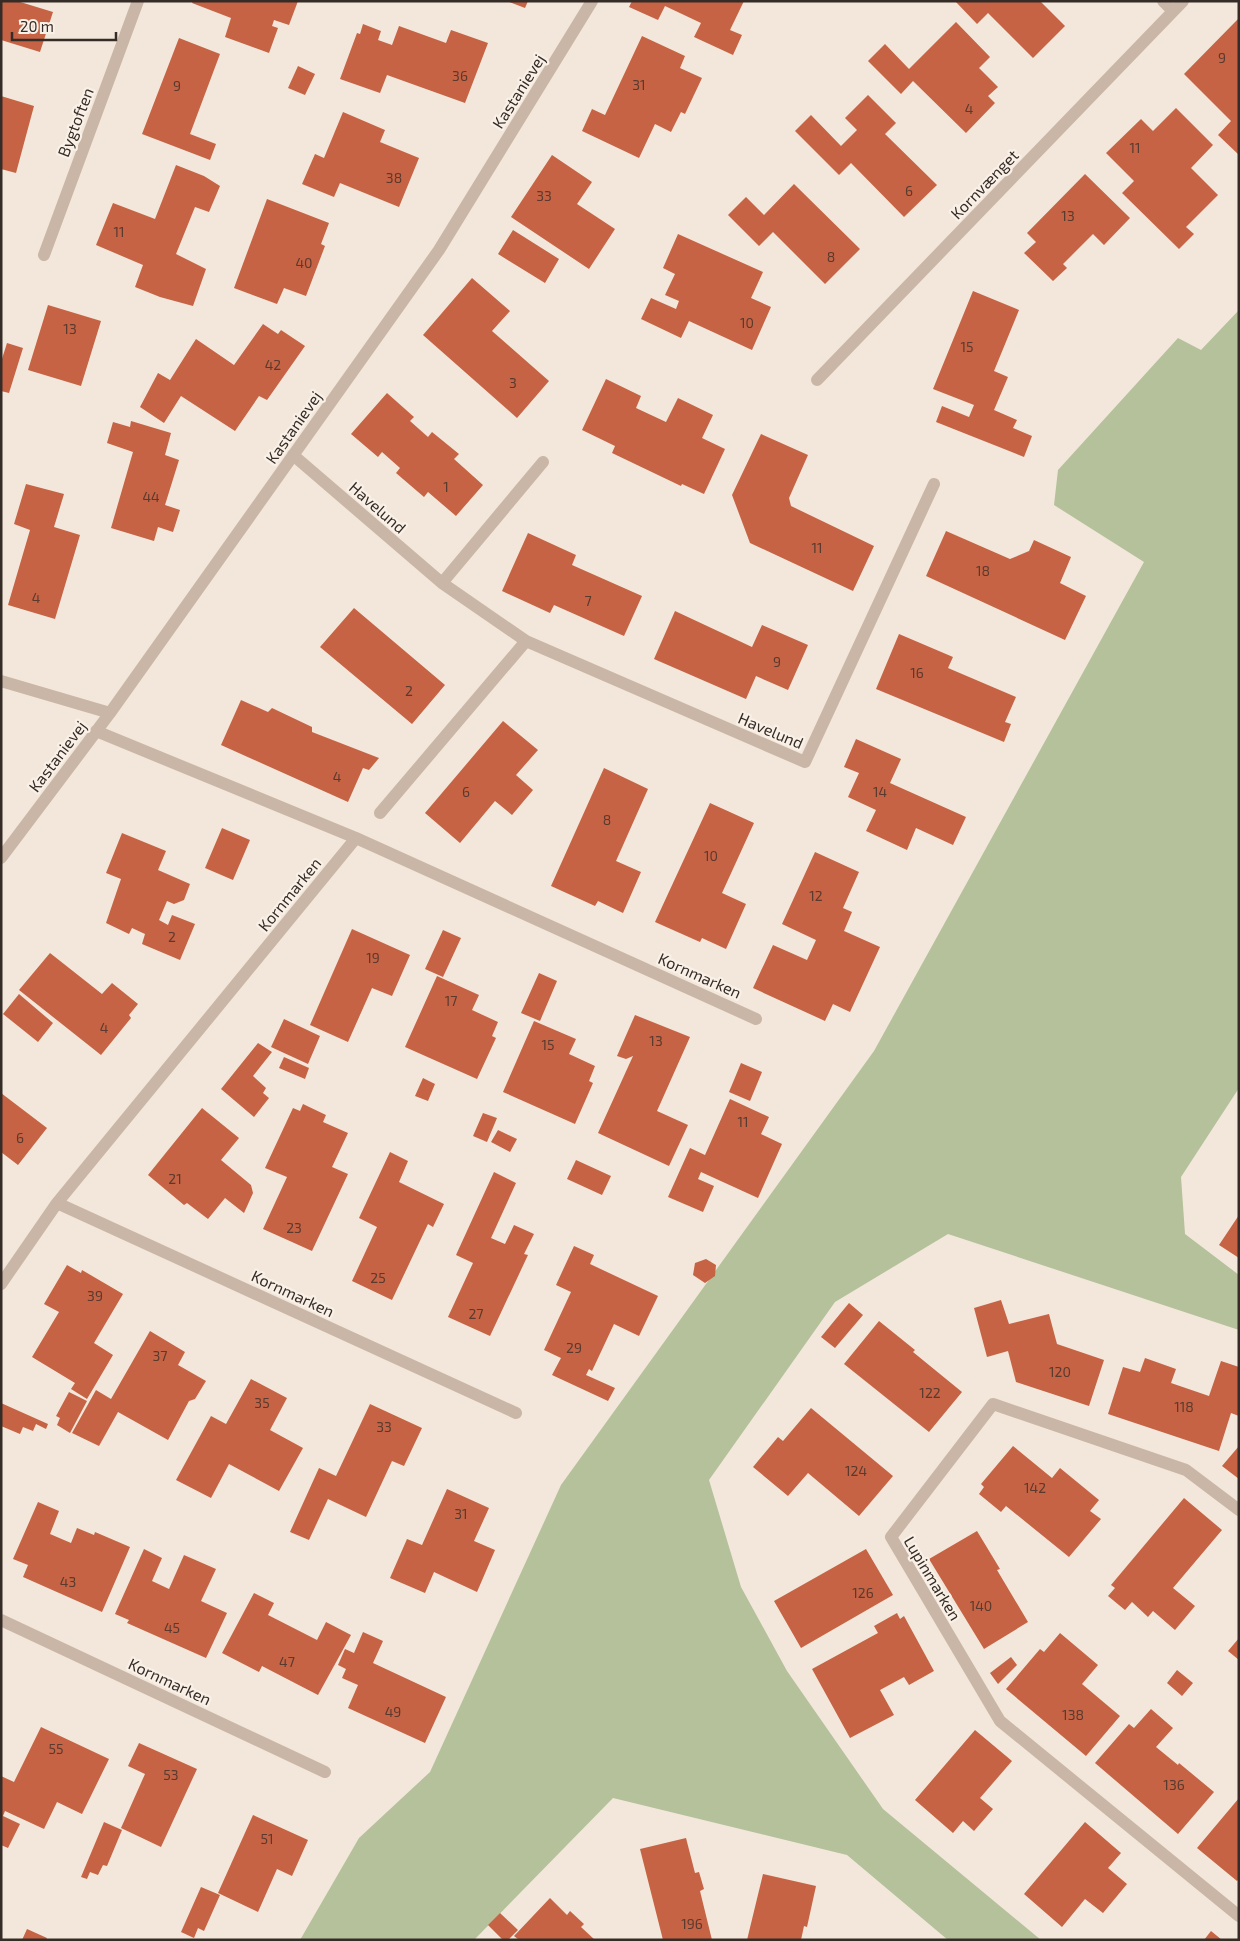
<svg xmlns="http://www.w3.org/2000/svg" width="1240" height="1941" viewBox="0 0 1240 1941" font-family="'Exo 2',sans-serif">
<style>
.green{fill:#b4c19b}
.building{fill:#c66344}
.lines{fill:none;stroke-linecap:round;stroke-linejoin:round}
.minor{stroke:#cab6a6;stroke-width:12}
.labels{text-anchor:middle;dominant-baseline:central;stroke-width:4.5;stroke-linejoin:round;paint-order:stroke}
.number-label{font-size:14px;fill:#5a3a2e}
.street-label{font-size:16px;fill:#362c27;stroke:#f9f1e7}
</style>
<rect width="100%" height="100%" fill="#f2e7da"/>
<path class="green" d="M1239 310V1088L1181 1177 1185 1234 1239 1275V1330L948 1234 835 1302 709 1480 741 1587 787 1671 883 1809 1041 1940H948L847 1855 613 1798 474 1940H300L359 1838 430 1772 561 1485 874 1051 1144 562 1054 505 1058 470 1178 338 1201 350Z"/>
<path class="building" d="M1 1H17L53 12 40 52 1 40Z
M193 1H298L289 25 274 20 272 26 278 28 269 53 225 37 231 18 192 3Z
M507 1H528L525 8Z
M632 1H744L730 30 742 35 733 55 694 37 701 23 665 6 658 20 629 7Z
M955 1H1040L1065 26 1033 58 988 13 977 24Z
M1239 18V155L1218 135 1231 121 1184 74Z
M956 22 990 57 979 68 998 87 988 96 995 103 966 133 913 81 901 94 868 61 885 44 909 69Z
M363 24 381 31 378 40 392 45 399 26 446 43 451 30 488 43 465 103 387 75 380 93 340 79 357 33 360 34Z
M642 36 685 56 680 68 702 78 685 114 681 112 671 132 655 124 639 158 582 131 592 109 605 115Z
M179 38 220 54 190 134 216 144 210 160 142 134Z
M298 66 315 74 305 95 288 88Z
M868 95 896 123 885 134 937 185 904 217 851 163 839 175 795 131 811 115 841 146 857 130 845 118Z
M1 96 34 106 16 173 1 169Z
M1176 108 1213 145 1191 168 1218 195 1186 227 1194 234 1179 249 1122 193 1134 181 1106 153 1141 119 1153 131Z
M343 112 385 130 380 142 419 158 399 207 340 183 334 197 302 184 315 154 324 158Z
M552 155 592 182 577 204 615 229 589 269 511 217Z
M176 165 204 176 220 186 209 212 195 207 176 254 206 269 193 306 160 297 135 287 143 265 96 245 113 203 155 219Z
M1085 174 1130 218 1104 245 1093 234 1063 264 1067 268 1053 281 1024 253 1036 242 1027 233Z
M794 184 860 249 825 284 773 232 759 246 728 215 746 197 764 215Z
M267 199 329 223 321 244 325 246 306 296 284 288 277 304 234 288Z
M513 230 559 259 545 283 498 254Z
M678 234 763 272 751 298 771 307 752 350 689 321 681 338 641 319 651 298 676 309 679 301 665 295 675 274 663 268Z
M472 278 510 311 492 331 549 381 517 418 423 335Z
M973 291 1019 310 994 371 1008 377 994 410 1017 420 1013 428 1032 436 1024 457 936 422 942 406 969 417 974 405 933 389Z
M48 305 101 321 81 386 28 370Z
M263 324 278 334 281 330 305 346 267 400 259 396 235 431 181 396 164 423 140 407 158 373 170 380 196 339 234 365Z
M7 343 23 348 9 393 1 391V362Z
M606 379 641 396 636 408 666 422 678 398 713 415 702 438 725 449 704 494 682 484 681 486 612 453 615 446 582 430Z
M387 393 414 417 410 421 428 437 432 432 459 454 454 459 483 485 456 516 428 492 424 497 396 473 400 468 382 452 378 457 351 434Z
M131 421 171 433 165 455 179 460 165 505 180 510 173 532 158 527 154 541 111 528 133 452 107 443 113 422 130 427Z
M761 434 808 455 789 498 791 506 874 546 853 591 750 543 732 495Z
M26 484 64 494 54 527 80 535 55 619 8 605 30 530 14 524Z
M946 531 1010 559 1029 551 1034 540 1071 557 1060 583 1086 596 1065 640 926 576Z
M528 533 576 555 572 565 642 596 624 636 554 605 550 613 502 591Z
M354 608 445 685 412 724 320 647Z
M675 611 752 647 762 625 808 645 788 690 756 676 746 699 654 659Z
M899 634 953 657 948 668 1016 697 1005 722 1011 724 1004 742 876 689Z
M241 700 268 712 272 708 312 727V732L379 758 369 770 363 768 348 802 221 745Z
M503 721 538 750 516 775 533 790 512 815 495 801 460 843 425 813Z
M856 739 901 759 890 783 966 817 953 845 916 828 907 850 866 831 876 810 848 797 859 773 844 767Z
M604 768 648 789 616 861 641 872 623 913 598 901 595 906 551 886Z
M710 803 754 823 722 893 746 904 726 949 702 938 700 942 655 922Z
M222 828 250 840 233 880 205 868Z
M122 833 166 851 158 870 190 884 184 900 174 904 167 901 159 920 168 925 172 915 195 924 180 960 142 944 145 934 132 928 129 934 106 923 121 879 106 873Z
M815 852 859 872 843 908 852 912 844 931 880 947 850 1012 833 1004 825 1021 753 988 773 945 807 960 816 940 782 924Z
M352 929 410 955 392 996 372 988 348 1042 310 1025Z
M443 930 461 938 443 977 425 969Z
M50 953 102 994 112 983 138 1004 129 1015 131 1018 101 1055 19 990Z
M539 973 557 981 540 1021 521 1013Z
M437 976 479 995 472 1010 498 1022 492 1036 496 1038 477 1079 405 1047Z
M19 994 53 1023 38 1042 3 1014Z
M635 1015 690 1037 657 1111 688 1125 669 1166 598 1133 633 1056 626 1059 617 1056Z
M284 1019 320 1036 308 1064 271 1047Z
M534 1021 576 1039 569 1054 595 1066 589 1081 593 1083 575 1124 503 1092Z
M258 1043 272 1052 253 1076 266 1088 263 1093 269 1098 254 1117 221 1089Z
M284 1057 309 1068 305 1079 279 1068Z
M741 1063 762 1072 750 1101 729 1092Z
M423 1078 435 1084 428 1101 415 1096Z
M1 1093 47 1128 18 1165 1 1152Z
M730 1099 769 1117 761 1134 782 1144 758 1198 701 1172 698 1179 714 1186 703 1212 668 1197 690 1148 705 1155Z
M303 1104 326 1115 323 1122 348 1133 332 1167 348 1174 312 1251 263 1229 287 1177 265 1168 293 1108 300 1111Z
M202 1108 239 1138 221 1160 251 1185 253 1193 244 1213 225 1198 208 1219 187 1203 184 1205 148 1175Z
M483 1113 497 1118 487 1142 473 1136Z
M498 1130 517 1139 510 1152 491 1142Z
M390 1152 408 1161 399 1182 444 1204 433 1227 428 1224 392 1300 352 1281 377 1227 359 1218Z
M576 1160 611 1176 602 1195 567 1179Z
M494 1172 516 1183 491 1238 505 1244 514 1225 534 1234 524 1254 528 1255 490 1336 448 1317 473 1263 456 1255Z
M1239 1215V1258L1219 1245Z
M574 1246 594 1255 590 1264 658 1296 639 1336 614 1324 592 1371 589 1369 586 1375 615 1388 608 1401 552 1375 561 1358 544 1350 571 1292 556 1285Z
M706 1259 716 1265 715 1276 705 1283 693 1275 695 1263Z
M67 1265 81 1273 82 1270 123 1294 94 1343 113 1355 87 1399 71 1389 75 1383 32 1357 59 1312 44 1304Z
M1001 1300 1009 1324 1049 1314 1057 1344 1104 1360 1089 1406 1016 1382 1008 1351 987 1357 974 1308Z
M849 1303 863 1315 835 1348 821 1337Z
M879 1321 915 1350 913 1352 962 1392 929 1432 844 1364Z
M150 1331 185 1352 178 1365 206 1381 195 1399 189 1401 168 1440 118 1412 99 1446 72 1433 96 1390 111 1399Z
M1145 1358 1176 1369 1171 1383 1209 1396 1221 1361 1239 1367V1416L1231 1413 1219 1451 1108 1414 1123 1367 1140 1372Z
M251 1379 287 1398 270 1430 303 1448 279 1491 229 1464 211 1498 176 1480 211 1416 226 1424Z
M69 1392 87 1401 70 1433 57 1425 60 1418 56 1416Z
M1 1403 48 1424 46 1429 36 1424 33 1431 23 1427 20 1434 1 1426Z
M370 1404 422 1428 404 1466 392 1461 366 1517 328 1499 309 1540 290 1532 319 1468 336 1476Z
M811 1408 893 1476 859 1516 808 1473 788 1496 753 1467 778 1437 783 1441Z
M1013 1446 1052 1478 1060 1468 1099 1500 1090 1511 1101 1519 1069 1557 1006 1506 1001 1512 979 1494 984 1487 981 1484Z
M1239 1446V1479L1222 1466Z
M447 1489 489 1508 474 1541 495 1550 477 1592 434 1572 425 1593 390 1578 407 1539 422 1545Z
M1184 1498 1222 1530 1173 1588 1195 1606 1175 1630 1153 1611 1148 1617 1132 1602 1125 1610 1108 1596 1115 1588 1111 1585Z
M38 1502 59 1511 50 1534 71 1543 77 1528 94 1535 95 1532 130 1547 102 1612 23 1577 28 1565 13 1559Z
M977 1531 1000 1569 997 1570 1028 1622 984 1649 929 1559Z
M144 1549 162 1558 152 1581 169 1589 184 1555 216 1569 201 1601 227 1613 206 1658 127 1623 129 1620 115 1614Z
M866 1549 893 1595 801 1648 774 1601Z
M254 1593 274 1603 268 1615 317 1640 326 1622 351 1635 318 1695 262 1666 259 1672 222 1653Z
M897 1613 900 1619 904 1616 934 1671 909 1685 904 1677 880 1690 894 1715 850 1738 812 1669 878 1633 874 1626Z
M363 1632 383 1641 373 1663 446 1697 425 1743 348 1708 358 1685 342 1678 346 1669 338 1665 345 1649 354 1653Z
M1060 1633 1098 1665 1082 1684 1120 1716 1086 1756 1006 1689 1040 1649 1044 1652Z
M1239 1638V1660L1228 1651Z
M1011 1657 1017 1665 998 1684 990 1673Z
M1177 1670 1193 1683 1182 1696 1167 1683Z
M1151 1709 1173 1728 1156 1747 1178 1765 1179 1763 1214 1792 1178 1834 1095 1763 1129 1724 1134 1728Z
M41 1727 109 1759 82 1814 57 1802 44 1829 5 1811 3 1816 20 1824 8 1848 1 1845V1776L14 1782Z
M975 1730 1012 1761 980 1798 993 1809 974 1831 963 1821 953 1833 915 1800Z
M139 1743 197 1769 161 1847 121 1828 145 1774 128 1766Z
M1239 1798V1879L1237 1881 1197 1848Z
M253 1815 308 1840 292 1876 277 1869 258 1912 218 1893Z
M104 1822 122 1830 107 1866 103 1865 98 1875 90 1872 87 1879 81 1877Z
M1085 1822 1121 1853 1108 1868 1127 1884 1103 1913 1085 1899 1062 1927 1024 1894Z
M686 1838 695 1873 699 1872 704 1889 700 1891 712 1940H663L640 1849Z
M763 1874 816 1886 807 1927 804 1926 801 1940H747Z
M201 1887 220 1895 204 1931 198 1928 194 1938 181 1932Z
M550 1898 567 1915 570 1911 584 1924 581 1927 595 1940H519L514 1936Z
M500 1913 518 1930 508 1940H503L488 1925Z
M27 1929 47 1938 46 1940H22Z
M1211 1931 1222 1940H1204Z"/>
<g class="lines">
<path class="minor" d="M1163 1 1173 11
M44 255 138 1
M817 380 1183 1
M293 455 442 583 526 641 805 762 934 484
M442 583 543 462
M1 681 110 713
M96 731 356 838 756 1019
M380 813 526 641
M1 858 110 713 439 250 592 1
M57 1203 516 1413
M1 1284 57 1203 356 838
M1239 1510 1186 1470 993 1404 891 1537 1000 1721 1239 1916
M1 1620 325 1772"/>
</g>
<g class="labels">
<g class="number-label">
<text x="1222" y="57">9</text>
<text x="460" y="75">36</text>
<text x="639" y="84">31</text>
<text x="177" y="85">9</text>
<text x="969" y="108">4</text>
<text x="1135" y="147">11</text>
<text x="394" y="177">38</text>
<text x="909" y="190">6</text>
<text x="544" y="195">33</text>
<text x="1068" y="215">13</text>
<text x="119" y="231">11</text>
<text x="831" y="256">8</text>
<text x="304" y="262">40</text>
<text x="747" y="322">10</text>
<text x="70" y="328">13</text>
<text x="967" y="346">15</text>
<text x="273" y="364">42</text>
<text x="513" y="382">3</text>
<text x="446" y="486">1</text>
<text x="151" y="496">44</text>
<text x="817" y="547">11</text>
<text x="983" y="570">18</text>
<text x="36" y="597">4</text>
<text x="588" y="600">7</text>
<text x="777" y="661">9</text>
<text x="917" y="672">16</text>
<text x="409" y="690">2</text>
<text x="337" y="776">4</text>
<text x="466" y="791">6</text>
<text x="880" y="791">14</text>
<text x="607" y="819">8</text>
<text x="711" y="855">10</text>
<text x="816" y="895">12</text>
<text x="172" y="936">2</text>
<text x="373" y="957">19</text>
<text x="451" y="1000">17</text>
<text x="104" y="1027">4</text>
<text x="656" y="1040">13</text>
<text x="548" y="1044">15</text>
<text x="743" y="1121">11</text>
<text x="20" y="1137">6</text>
<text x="175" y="1178">21</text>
<text x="294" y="1227">23</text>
<text x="378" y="1277">25</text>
<text x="95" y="1295">39</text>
<text x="476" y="1313">27</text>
<text x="574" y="1347">29</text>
<text x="160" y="1355">37</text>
<text x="1060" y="1371">120</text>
<text x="930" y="1392">122</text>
<text x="262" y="1402">35</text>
<text x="1184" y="1406">118</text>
<text x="384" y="1426">33</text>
<text x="856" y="1470">124</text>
<text x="1035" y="1487">142</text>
<text x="461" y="1513">31</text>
<text x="68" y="1581">43</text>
<text x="863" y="1592">126</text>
<text x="981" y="1605">140</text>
<text x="172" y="1627">45</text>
<text x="287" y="1661">47</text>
<text x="393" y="1711">49</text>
<text x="1073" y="1714">138</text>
<text x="56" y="1748">55</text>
<text x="171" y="1774">53</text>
<text x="1174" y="1784">136</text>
<text x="267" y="1838">51</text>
<text x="692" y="1923">196</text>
</g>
<g class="street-label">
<text transform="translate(518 91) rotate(-58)">Kastanievej</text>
<text transform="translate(75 122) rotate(-69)">Bygtoften</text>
<text transform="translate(984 184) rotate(-46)">Kornvænget</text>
<text transform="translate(293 427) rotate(-55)">Kastanievej</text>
<text transform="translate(378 507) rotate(41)">Havelund</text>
<text transform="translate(771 730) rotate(23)">Havelund</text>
<text transform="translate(57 756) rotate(-53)">Kastanievej</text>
<text transform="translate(289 894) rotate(-51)">Kornmarken</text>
<text transform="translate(700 975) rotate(24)">Kornmarken</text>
<text transform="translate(293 1293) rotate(25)">Kornmarken</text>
<text transform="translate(933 1578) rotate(59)">Lupinmarken</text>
<text transform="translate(170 1681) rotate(25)">Kornmarken</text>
</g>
</g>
<rect width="1240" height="1941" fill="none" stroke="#362c27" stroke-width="5"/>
<path d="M12 32v8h104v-8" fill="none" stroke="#362c27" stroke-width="2.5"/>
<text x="20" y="32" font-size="15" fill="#362c27" stroke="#f9f1e7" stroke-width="4" paint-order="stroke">20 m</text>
</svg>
